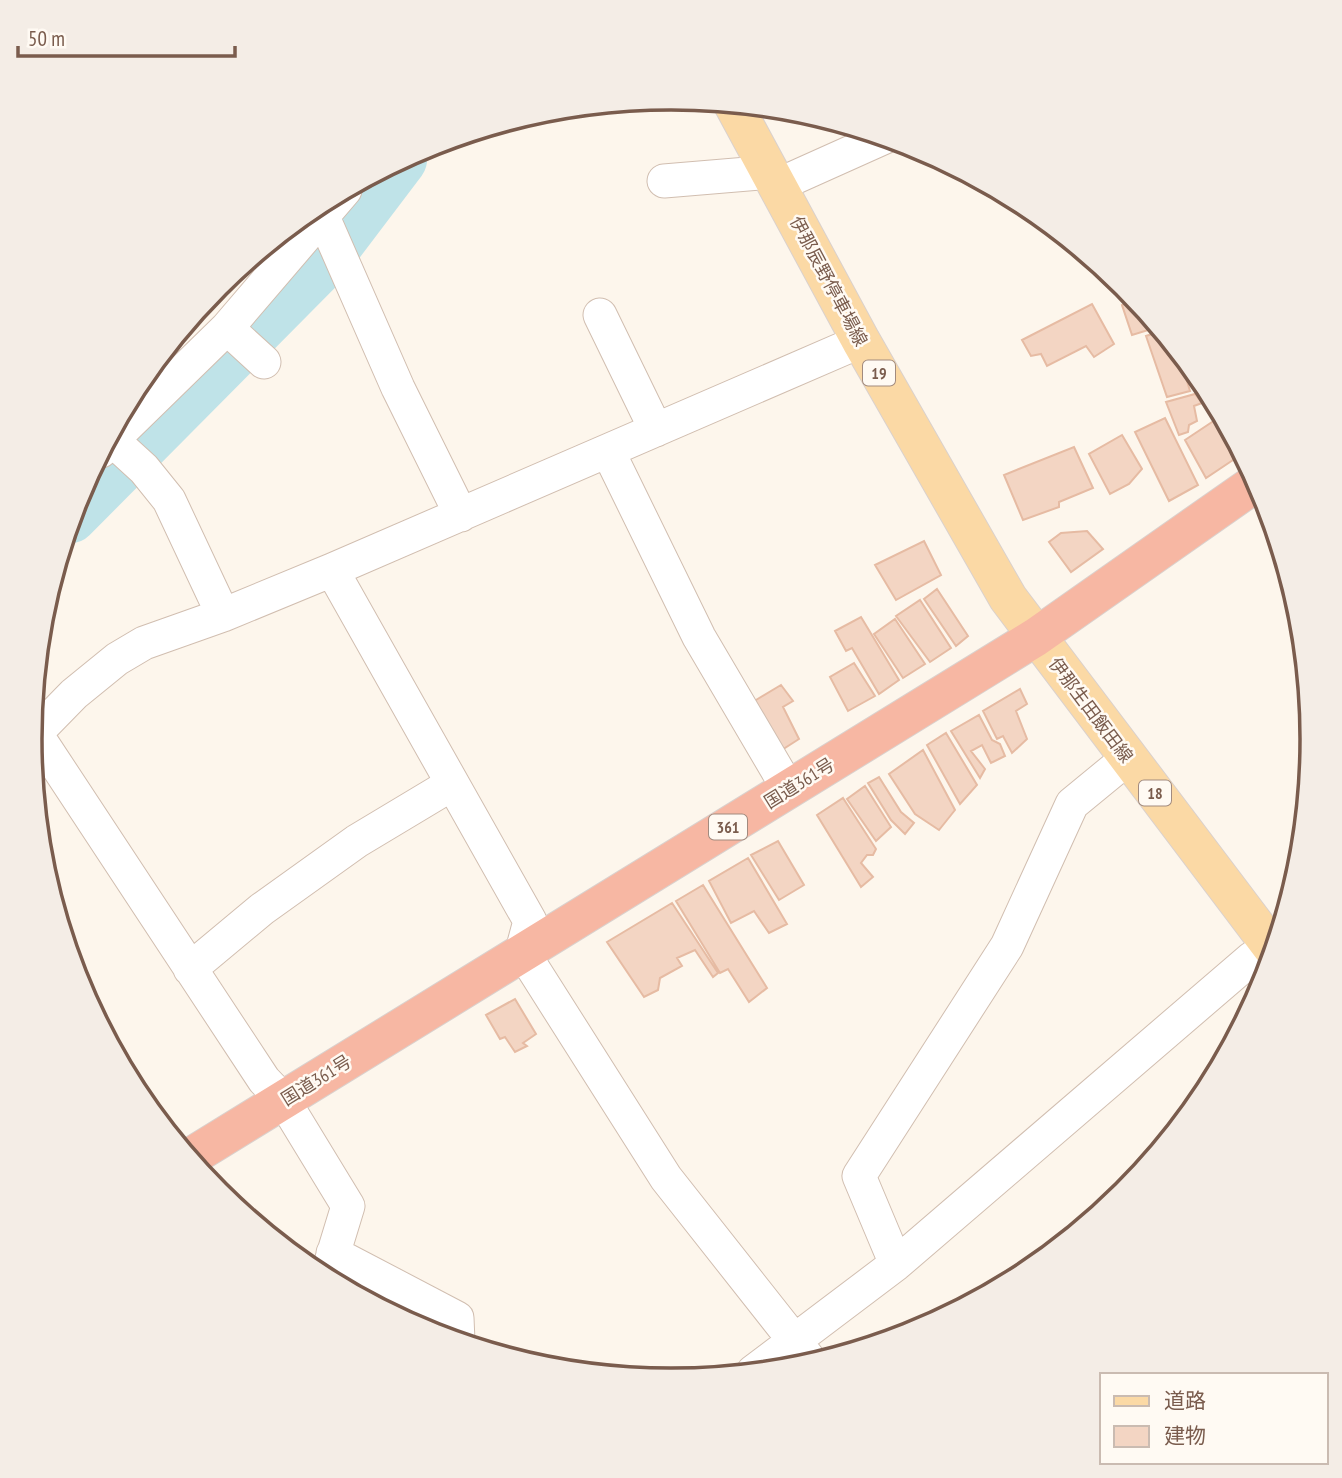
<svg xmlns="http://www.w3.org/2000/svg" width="1342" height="1478" viewBox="0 0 1342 1478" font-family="'PT Sans Narrow','Noto Sans JP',sans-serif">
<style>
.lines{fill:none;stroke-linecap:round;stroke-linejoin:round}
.river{stroke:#bfe3e8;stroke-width:52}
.building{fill:#f3d5c3;stroke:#e6bba3;stroke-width:2}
.minor-casing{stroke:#d1beb0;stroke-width:35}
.major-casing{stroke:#dad1cd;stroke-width:40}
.highway-casing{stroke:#dad1cd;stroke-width:40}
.minor{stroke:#fff;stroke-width:33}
.major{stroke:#fbd9a5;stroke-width:38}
.highway{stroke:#f7b7a3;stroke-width:38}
.labels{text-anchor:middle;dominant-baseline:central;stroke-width:5;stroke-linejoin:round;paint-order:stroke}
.shield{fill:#fffaf3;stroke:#a28b7f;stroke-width:2}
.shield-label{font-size:16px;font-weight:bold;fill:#7a5c4d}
.street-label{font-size:18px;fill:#7a5c4d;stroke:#fffaf3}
.rim{fill:none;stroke:#7a5c4d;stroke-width:3.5}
</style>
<rect width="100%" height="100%" fill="#fdf6ec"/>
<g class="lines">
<path class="river" d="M71 517 323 263 401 160"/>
</g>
<path class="building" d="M1136 300 1158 327 1132 335 1122 305Z
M1092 304 1114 344 1094 357 1086 346 1047 366 1041 354 1031 356 1022 340Z
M1162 331 1178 351 1190 391 1167 397 1146 336Z
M1190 365 1204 383 1212 397 1202 401Z
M1195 394 1202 403 1194 406 1197 421 1189 425 1188 432 1179 435 1166 402Z
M1214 402 1242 454 1206 478 1185 440 1215 420 1205 406Z
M1165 418 1198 485 1169 501 1135 432Z
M1122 435 1142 469 1129 484 1110 494 1089 454Z
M1074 447 1093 488 1059 502V507L1023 520 1004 475Z
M1087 531 1103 549 1071 572 1049 542 1061 533Z
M924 541 941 575 896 600 875 565Z
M937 589 968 636 956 646 924 599Z
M920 600 951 648 930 662 896 616Z
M861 617 899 680 879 694 852 648 846 651 835 631Z
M895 619 925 664 903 678 874 634Z
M854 663 875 696 848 711 830 677Z
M781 685 793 701 783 707 799 739 777 753 751 703Z
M1020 689 1027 704 1016 711 1027 739 1012 753 1003 736 997 739 983 711Z
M979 715 992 740 1000 744 1005 756 991 763 982 745 971 751 985 769 980 778 951 731Z
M946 733 977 785 960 804 927 745Z
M923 750 955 810 939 830 915 814 889 774Z
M879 777 901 812 914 823 905 834 891 820 868 783Z
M865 786 891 827 876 841 847 799Z
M843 798 876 849 873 855H867L861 863 873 877 861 887 817 815Z
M778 841 804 885 779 900 751 855Z
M748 858 787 924 769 933 754 911 731 923 709 881Z
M703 885 767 988 749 1002 728 969 720 973 676 901Z
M672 903 718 973 713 977 695 950 677 958 682 966 660 978 658 990 644 997 607 942Z
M515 999 536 1034 523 1043 527 1046 515 1052 505 1037 500 1039 486 1015Z"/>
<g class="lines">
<g class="minor-casing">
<path id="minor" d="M664 181 771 172
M778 185 885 137
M323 217 398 388 461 515
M600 315 656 430
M227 328 264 362
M109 437 144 469 169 500 223 615
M101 451 227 328 345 190
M608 451 699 637 789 790
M332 570 530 921 522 951 666 1178 812 1363
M36 734 264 1080 284 1101 348 1206 326 1278
M30 739 74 694 117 659 144 643 223 615 332 570 861 341
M190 969 262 909 357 841 452 784
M333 1253 457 1318 458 1341
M896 1264 859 1176 1007 946 1072 804 1128 758
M753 1372 896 1264 1251 959 1276 943"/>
</g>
<g class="major-casing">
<path id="major" d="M733 104 861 341 1008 598 1274 950"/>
</g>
<g class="highway-casing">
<path id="highway" d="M189 1158 1036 637 1257 482"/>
</g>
<use href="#minor" class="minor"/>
<use href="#major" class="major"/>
<use href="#highway" class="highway"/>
</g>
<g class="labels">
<g class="shield">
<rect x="863" y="360.5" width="32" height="25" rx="5"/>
<rect x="1139" y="780.5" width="32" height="25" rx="5"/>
<rect x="709" y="814.5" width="38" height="25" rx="5"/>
</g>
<g class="shield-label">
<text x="879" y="373">19</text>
<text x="1155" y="793">18</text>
<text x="728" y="827">361</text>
</g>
<g class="street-label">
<text transform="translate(829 281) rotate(62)">伊那辰野停車場線</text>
<text transform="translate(1091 710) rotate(53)">伊那生田飯田線</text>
<text transform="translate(799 783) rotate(-32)">国道361号</text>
<text transform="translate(316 1080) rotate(-32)">国道361号</text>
</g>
</g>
<path d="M0 0H1342V1478H0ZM42 739a629 629 0 1 1 1258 0a629 629 0 1 1-1258 0Z" fill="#f4ede6" fill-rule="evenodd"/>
<path class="rim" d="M42 739a629 629 0 1 1 1258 0a629 629 0 1 1-1258 0Z"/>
<rect x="1100" y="1373" width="228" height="91" fill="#fffaf3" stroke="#cabbb1" stroke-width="2"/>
<rect x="1114" y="1396" width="35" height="10" fill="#fbd9a5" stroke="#cabbb1" stroke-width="2"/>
<text x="1164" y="1408" font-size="21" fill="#7a5c4d">道路</text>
<rect x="1114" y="1426" width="35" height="21" fill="#f3d5c3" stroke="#cabbb1" stroke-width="2"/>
<text x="1164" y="1443" font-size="21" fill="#7a5c4d">建物</text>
<path d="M18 46v10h217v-10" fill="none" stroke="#7a5c4d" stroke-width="3.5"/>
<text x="28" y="46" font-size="21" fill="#7a5c4d" stroke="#fffaf3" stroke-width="5" paint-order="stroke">50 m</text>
</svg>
